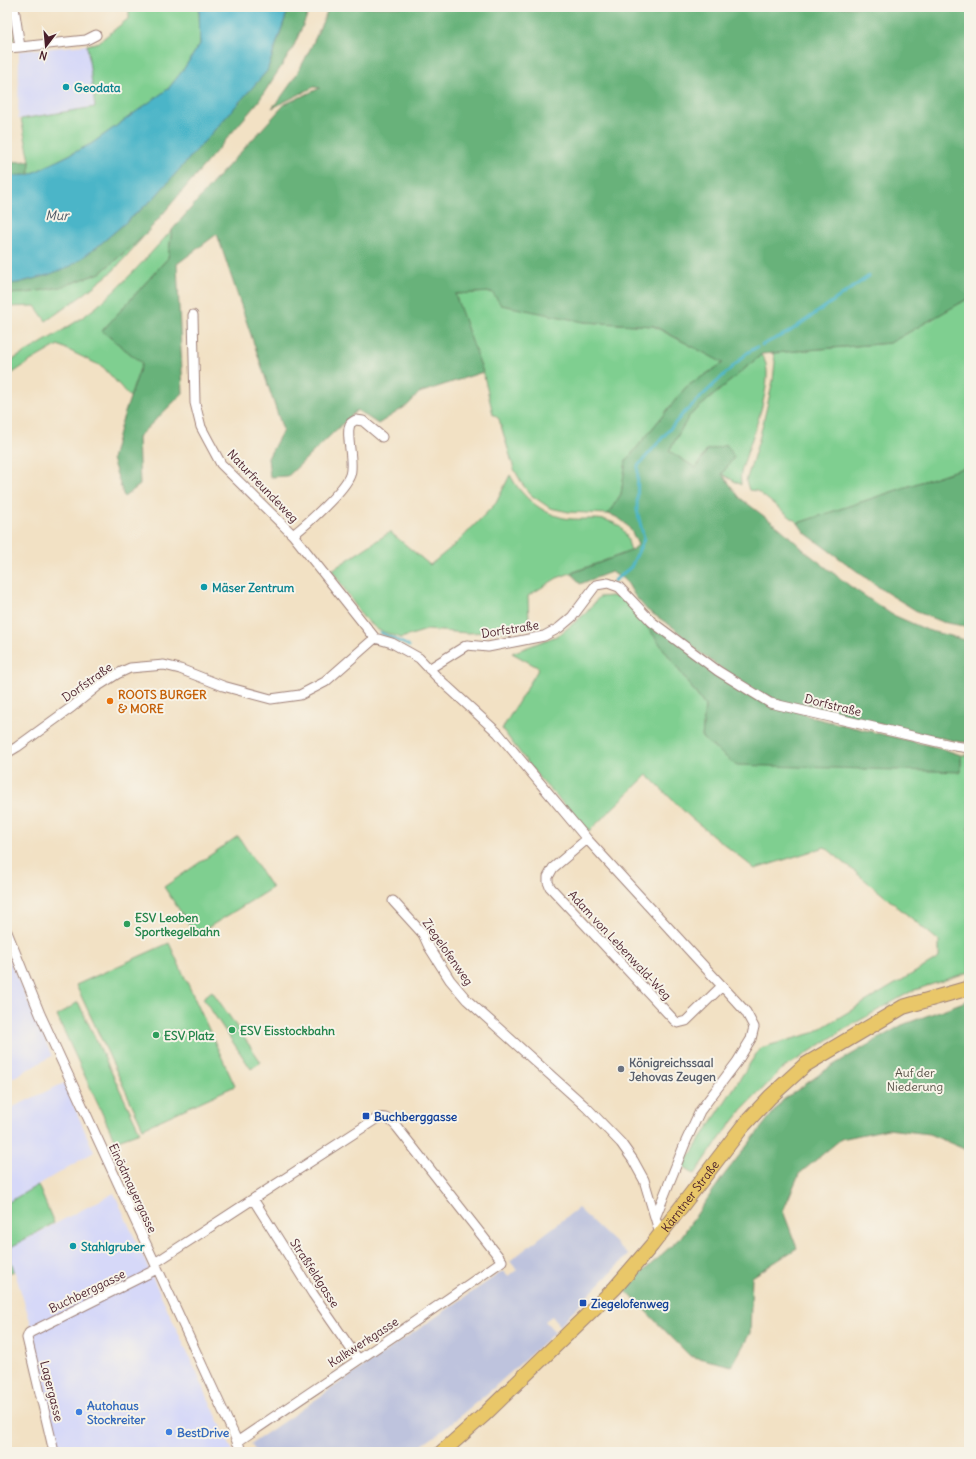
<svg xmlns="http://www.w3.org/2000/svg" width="976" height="1459" viewBox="0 0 976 1459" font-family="Delius,sans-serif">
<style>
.built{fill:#d6d8f8}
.industrial{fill:#bec3dd}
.green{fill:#7fcf90;stroke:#64775e}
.forest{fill:#67b27a;stroke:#586852}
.water{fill:#4bb5c8;stroke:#4a6a7a}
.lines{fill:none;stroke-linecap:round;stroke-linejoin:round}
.stream{stroke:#4bb5c8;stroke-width:3}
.street-casing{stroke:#9e8078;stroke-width:11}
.primary-casing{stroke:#9e8078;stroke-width:16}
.street{stroke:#fff;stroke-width:9}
.primary{stroke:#e9c769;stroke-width:14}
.culture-dot{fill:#0f9aa8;stroke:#f7f3e8;stroke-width:1.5}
.food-dot{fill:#e8710a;stroke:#f7f3e8;stroke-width:1.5}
.leisure-dot{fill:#2e9e5b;stroke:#f7f3e8;stroke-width:1.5}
.worship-dot{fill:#6b7280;stroke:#f7f3e8;stroke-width:1.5}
.transit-dot{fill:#1a4fb4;stroke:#f7f3e8;stroke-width:1.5}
.shop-dot{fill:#3f7fe0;stroke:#f7f3e8;stroke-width:1.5}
.labels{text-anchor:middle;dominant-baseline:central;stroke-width:4;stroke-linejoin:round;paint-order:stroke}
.culture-label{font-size:12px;font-weight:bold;fill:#0d838f;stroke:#f7f3e8;text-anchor:start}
.street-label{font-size:12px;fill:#4a1f2b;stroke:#f7f3e8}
.food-label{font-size:12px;font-weight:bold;fill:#c56008;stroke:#f7f3e8;text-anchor:start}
.leisure-label{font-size:12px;font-weight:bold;fill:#27864d;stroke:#f7f3e8;text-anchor:start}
.worship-label{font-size:12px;font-weight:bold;fill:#5b616d;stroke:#f7f3e8;text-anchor:start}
.park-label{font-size:12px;fill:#5a5449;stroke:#f7f3e8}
.transit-label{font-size:12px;font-weight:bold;fill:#164399;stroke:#f7f3e8;text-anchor:start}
.shop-label{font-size:12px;font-weight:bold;fill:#366cbe;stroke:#f7f3e8;text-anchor:start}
.water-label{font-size:13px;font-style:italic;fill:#4a5462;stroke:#f7f3e8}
</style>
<rect width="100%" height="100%" fill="#f7f3e8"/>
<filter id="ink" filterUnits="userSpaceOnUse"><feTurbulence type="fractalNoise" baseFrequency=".025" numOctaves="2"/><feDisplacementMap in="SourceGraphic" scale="8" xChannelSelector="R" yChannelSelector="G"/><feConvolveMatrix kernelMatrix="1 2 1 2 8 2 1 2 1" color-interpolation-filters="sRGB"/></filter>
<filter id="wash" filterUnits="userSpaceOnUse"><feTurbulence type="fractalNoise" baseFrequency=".012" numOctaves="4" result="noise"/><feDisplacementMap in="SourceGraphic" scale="16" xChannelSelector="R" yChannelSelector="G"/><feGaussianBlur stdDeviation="0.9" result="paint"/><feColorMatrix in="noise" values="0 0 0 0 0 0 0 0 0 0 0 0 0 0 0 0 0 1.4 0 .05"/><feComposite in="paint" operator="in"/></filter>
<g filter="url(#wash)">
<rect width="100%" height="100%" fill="#f2e1c4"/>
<path class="built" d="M87 45 95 107 18 119 19 51Z
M7 955 52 1056 7 1081Z
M64 1083 94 1152 7 1203V1110Z
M114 1193 233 1452H58L31 1345V1324L11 1260V1247Z"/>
<path class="industrial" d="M578 1208 628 1255 569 1315 560 1326 552 1316 545 1321 555 1332 490 1391 438 1434 412 1452H256L251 1444 503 1271 508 1276 517 1270 510 1261Z"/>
<path class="green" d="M7 7H10L14 38 12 41 7 42Z
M129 7H199L200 44 183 70 168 89 91 144 29 175 30 161 21 119 95 107 87 45 99 42 129 18Z
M172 230 168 258 102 331 142 363 130 397 103 367 58 345 32 360 7 377V363C37 345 68 329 95 308 123 285 148 256 172 230Z
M144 236 113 271 83 295 46 321 35 306 7 307V294L27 293 61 287 100 273Z
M492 292 584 322 653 326 724 363 686 387 626 461 621 494 608 514 569 512 550 508 531 495 523 485 514 469 499 419 493 414 483 372 454 294Z
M969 298V466L798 523 757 491 749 490 746 481 759 440 773 381 775 362 773 353 890 343Z
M761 355C781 373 746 450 741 473 740 477 741 481 741 485L722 474 734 457 707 450 696 468 669 451 689 416Z
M510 475C513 480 516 486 520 490 532 505 552 518 572 519 588 520 606 516 619 526 627 532 628 542 631 551L557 578 528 596 529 623 507 631 468 633 427 630 401 638 378 630 363 617 332 570 390 532 430 565 458 542 496 503Z
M611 596 618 597 626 602 641 618 705 706 702 738 961 772V755H969V972L912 991 848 1027 781 1070 742 1110 714 1146 695 1174 683 1166 760 1048 813 1033 939 958V941L825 847 755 869 690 817 647 775 589 831 540 779 502 729 539 668 512 653 559 635 586 613 599 597Z
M238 836 272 888 196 935 164 887Z
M169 943 235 1086 143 1128 76 985Z
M212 991 261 1062 251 1069 203 998Z
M78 1002 140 1132 115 1141 57 1016Z
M38 1185 54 1223 11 1247V1260L14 1271 7 1274V1203Z"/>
<path class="forest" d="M289 7H311L292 50 258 102 144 236 100 273 61 287 27 293 7 294V284L18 283 48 275 97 247 153 199 267 71Z
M329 7H969V298L890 343 762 354 689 416 669 451 696 468 707 450 727 445 734 457 722 474 740 498 781 529 806 552 850 586 891 614 927 630 969 641V742H960L785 703 758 692 722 669 698 651 674 628 647 610 635 596 628 584 622 578 611 572 580 584 572 573 631 551 638 545C631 529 626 519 608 514L621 494 626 461 686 387 723 363 654 326 584 322 501 305 492 292 455 294 483 372 419 393 408 405 378 424 357 410 288 476 270 477 268 458 283 430 217 234 177 264 183 393 138 437 140 485 124 497 112 459 121 424 142 363 102 331 168 258 172 230 217 178 285 104 320 88 314 87 272 108C298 79 314 42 329 7Z
M30 161 29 175 7 176V162Z
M969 466V627L942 622 920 613 884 591 805 533 798 523Z
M622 592 631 604 748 693 814 718 940 748 961 755V772L736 765 702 738 705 706 641 618 626 602 618 597Z
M969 1000V1151L929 1134 888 1129 841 1139 799 1174 783 1211 797 1248 752 1277 750 1333 732 1366 690 1356 624 1289 681 1237 724 1175 783 1100 830 1067 902 1025Z"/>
<path class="water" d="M199 7H289L267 71 153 199 97 247 71 266 48 275 18 283 7 284V176L29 175 91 144 168 89 183 70 200 44Z"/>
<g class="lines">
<path class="stream" d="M762 345 789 332 869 276
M614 581 631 567 644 539 637 510 638 466 682 415 747 353 757 347
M381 633 409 646
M539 633 550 628
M480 642 496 641"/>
</g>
</g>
<g filter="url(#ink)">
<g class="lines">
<g class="street-casing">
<path id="street" d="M14 7 20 47
M7 48 20 47 86 40 96 35
M193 315 195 403 201 427 209 442 221 464 293 535 375 638
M293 535C307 524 345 490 350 475 355 461 344 432 351 423 351 423 355 420 356 420L363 421 382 437
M429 669 467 645 488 647 544 636 559 628 572 617 596 585 608 583 619 587 652 622 718 671 770 703 955 746 969 748
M7 753 17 747 72 707 98 686 117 674 130 668 164 665 180 669 223 686 271 699 300 695 325 682 375 638 392 643 419 658 437 677 472 709 498 733 587 839 746 1012 754 1027 751 1039 737 1062 700 1111 686 1141 655 1218
M587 839 553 868 548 877V882L550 887 675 1021 678 1023 686 1021 722 986
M393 901 423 934 429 947 450 980 467 1000 586 1107 621 1143 633 1160 644 1180 660 1234
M7 932 40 1014 242 1452
M253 1199 313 1294 358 1359
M155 1263 376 1119C385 1115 391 1120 397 1127L502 1261C415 1323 325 1382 237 1442
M54 1452 27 1338 29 1333 157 1269"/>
</g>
<g class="primary-casing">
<g id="primary">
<path id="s1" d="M442 1452 484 1415 615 1288 652 1245 743 1126 770 1097 805 1065 903 1007 969 988"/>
</g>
</g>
<use href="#street" class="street"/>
<use href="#primary" class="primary"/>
</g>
</g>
<g class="culture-dot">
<circle cx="66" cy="87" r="4"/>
<circle cx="204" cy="587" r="4"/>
<circle cx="73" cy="1246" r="4"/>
</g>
<circle class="food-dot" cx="110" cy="701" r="4"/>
<g class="leisure-dot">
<circle cx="127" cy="924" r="4"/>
<circle cx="232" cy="1030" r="4"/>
<circle cx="156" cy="1035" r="4"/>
</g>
<circle class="worship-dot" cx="621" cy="1069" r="4"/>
<g class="transit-dot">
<rect x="362" y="1112" width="8" height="8" rx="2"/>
<rect x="579" y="1299" width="8" height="8" rx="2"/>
</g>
<g class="shop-dot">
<circle cx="79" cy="1412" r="4"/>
<circle cx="169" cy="1432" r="4"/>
</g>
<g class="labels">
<g class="culture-label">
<text x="74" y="87">Geodata</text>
<text x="212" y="587">Mäser Zentrum</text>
<text x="81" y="1246">Stahlgruber</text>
</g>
<g class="street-label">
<text transform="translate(263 486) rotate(46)">Naturfreundeweg</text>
<text transform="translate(510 629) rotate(-9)">Dorfstraße</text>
<text transform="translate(87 682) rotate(-35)">Dorfstraße</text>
<text transform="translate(833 705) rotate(14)">Dorfstraße</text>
<text transform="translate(620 945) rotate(47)">Adam von Lebenwald-Weg</text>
<text transform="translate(448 952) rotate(55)">Ziegelofenweg</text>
<text transform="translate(133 1188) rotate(65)">Einödmayergasse</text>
<text stroke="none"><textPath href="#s1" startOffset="357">Kärntner Straße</textPath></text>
<text transform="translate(315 1273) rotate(57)">Straßfeldgasse</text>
<text transform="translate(87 1291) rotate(-26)">Buchberggasse</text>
<text transform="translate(363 1342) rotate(-33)">Kalkwerkgasse</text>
<text transform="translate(52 1391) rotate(76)">Lagergasse</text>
</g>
<g class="food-label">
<text x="118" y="694">ROOTS BURGER<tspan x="118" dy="14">&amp; MORE</tspan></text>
</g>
<g class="leisure-label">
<text x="135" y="917">ESV Leoben<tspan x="135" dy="14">Sportkegelbahn</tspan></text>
<text x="240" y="1030">ESV Eisstockbahn</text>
<text x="164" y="1035">ESV Platz</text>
</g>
<g class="worship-label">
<text x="629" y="1062">Königreichssaal<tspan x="629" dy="14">Jehovas Zeugen</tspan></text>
</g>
<g class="park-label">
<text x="915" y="1072">Auf der<tspan x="915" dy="14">Niederung</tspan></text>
</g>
<g class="transit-label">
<text x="374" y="1116">Buchberggasse</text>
<text x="591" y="1303">Ziegelofenweg</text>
</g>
<g class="shop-label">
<text x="87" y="1405">Autohaus<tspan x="87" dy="14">Stockreiter</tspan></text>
<text x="177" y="1432">BestDrive</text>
</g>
<g class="water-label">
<text x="57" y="215">Mur</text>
</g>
</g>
<rect width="976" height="1459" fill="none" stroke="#f7f3e8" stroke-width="24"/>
<g transform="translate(46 46) rotate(196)" stroke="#f7f3e8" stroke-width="3" paint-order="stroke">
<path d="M0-3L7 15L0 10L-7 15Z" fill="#4a1f2b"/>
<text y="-6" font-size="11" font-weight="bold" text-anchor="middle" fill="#4a1f2b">N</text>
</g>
</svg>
